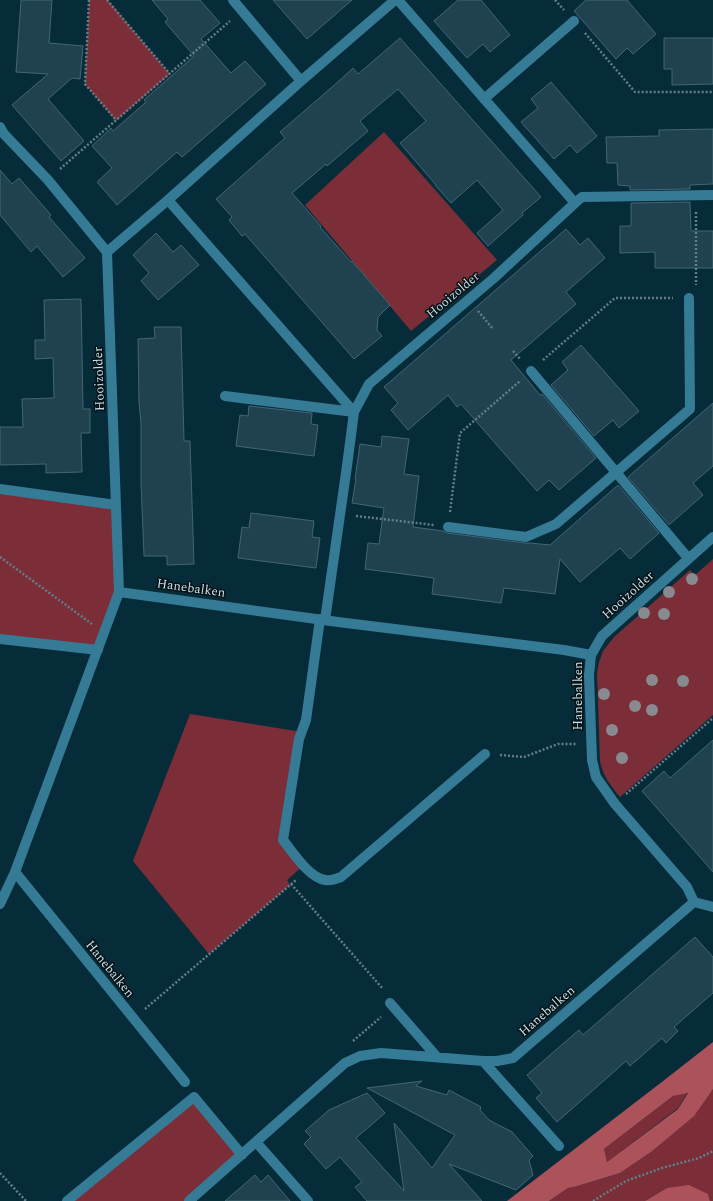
<svg xmlns="http://www.w3.org/2000/svg" width="713" height="1201" viewBox="0 0 713 1201" font-family="Spectral,serif">
<style>
.green{fill:#7b2e38}
.water{fill:#ac525b;fill-rule:evenodd}
.building{fill:#204250;stroke:#436675}
.lines{fill:none;stroke-linecap:round;stroke-linejoin:round}
.path{stroke:#627e89;stroke-width:2.5;stroke-dasharray:2 2;stroke-linecap:butt}
.minor{stroke:#367b96;stroke-width:10}
.tree{fill:#888a90}
.labels{text-anchor:middle;dominant-baseline:central;stroke-width:3;stroke-linejoin:round;paint-order:stroke}
.street-label{font-size:13px;fill:#cadde5;stroke:#051218}
</style>
<rect width="100%" height="100%" fill="#072c39"/>
<path class="green" d="M89 0H108L170 74 116 121 85 84Z
M384 132 497 260 411 331 305 205Z
M0 489 116 505 119 592 95 649 0 639Z
M713 559V715L620 797C610 785 603 776 600 761L597 673 599 662 603 651 614 637 690 570 695 575Z
M190 714 302 732 283 840 304 865 287 880 290 885 209 954 133 861Z
M713 1089V1201H710L708 1194 667 1188 645 1201H549L568 1188 574 1187 620 1173 651 1152 706 1097Z
M688 1092 678 1108 607 1162 604 1149 673 1096Z
M194 1097 242 1155 189 1201H67Z"/>
<path class="water" d="M713 1042V1089L694 1116 651 1152 620 1173 574 1187 568 1188 549 1201H507L667 1078ZM688 1093 678 1109 607 1162 604 1149 673 1096Z
M689 1185 708 1194 710 1201H645L667 1188Z"/>
<path class="building" d="M21 0H52L49 43 83 46 80 79 72 78 48 99 84 141 61 161 12 105 48 74 16 72Z
M152 0H200L220 23 201 39 231 73 245 61 266 84 182 157 177 152 117 205 97 182 112 168 92 146 111 128 113 131 146 102 144 100 194 56 165 22 168 19Z
M273 0H352L307 39Z
M458 0H481L510 35 490 52 483 44 467 58 434 21Z
M586 0H627L656 34 633 54 627 48 616 59 574 11Z
M400 38 541 197 522 213 523 215 488 246 477 233 503 210 477 180 451 203 435 185H436L400 143 426 121 398 89 360 121 368 131 327 166 326 164 292 193 321 226 320 227 351 262 352 261 390 305 378 317 377 330 382 336 354 359 245 234 242 236 229 220 232 217 216 199 285 138 280 132 339 81 353 68 358 74Z
M664 38H713V84L672 85V69H664Z
M551 82 597 136 577 153 570 145 554 159 521 122 538 108 531 99Z
M713 129V184L690 185V189L630 190V186L618 185 617 163H607L606 137 659 136V130Z
M0 170 12 184 19 178 51 215 49 217 85 258 63 277 37 246 31 252 0 215Z
M690 202 691 231H713V268H655V252L620 253V226H631V203Z
M566 229 580 245 588 238 605 258 566 292 576 304 511 360 540 395 542 394 596 458 559 490 549 480 537 491 461 404 457 407 448 395 408 430 391 410 398 403 384 387Z
M156 233 173 252 181 245 199 265 158 300 141 281 149 273 133 255Z
M81 299 83 409H90V433H81L82 472 46 473V464L0 465V427H23L22 399 54 398 53 358 35 359V340H45L44 300Z
M154 327H181L184 441H190L194 564 167 565V556H144L141 483V423L139 402 138 339 155 338Z
M581 345 639 411 619 428 613 420 594 436 551 385 568 370 562 362Z
M713 403V466L693 483 703 495 669 525 628 477Z
M249 406 312 413 311 424 318 425 314 456 236 446 240 415 248 416Z
M382 436 409 439 404 474 419 476 413 527 443 531 447 533 525 543H530L550 545 618 485 659 533 630 559 620 548 580 582 560 559 555 594 504 588 501 603 432 594 434 578 365 569 368 543 379 544 384 508 352 503 356 479H355L360 444 381 447Z
M251 513 314 521 312 537 320 538 316 568 238 558 242 527 249 528Z
M713 740V872L642 791 664 771 670 778Z
M695 937 713 957V993L674 1027 678 1031 666 1043 662 1038 630 1066 626 1061 557 1122 536 1098 542 1093 527 1075 579 1030 583 1035Z
M422 1081 416 1086 447 1095 449 1090 481 1107 480 1110 489 1120 512 1132 533 1156 529 1160 533 1175 516 1190 449 1164 482 1201H367L355 1187 362 1182 340 1157 326 1169 304 1144 311 1137 305 1131 329 1110 367 1093 385 1113 356 1138 404 1191 394 1123 432 1168 455 1135 367 1088Z
M255 1175 261 1182 268 1175 290 1201H225Z"/>
<g class="lines">
<path class="path" d="M89 0 85 84 116 120
M107 0 170 74
M555 0 564 10
M585 33 635 92H713
M60 169 230 21
M696 212V285
M478 311 493 329
M513 351 521 360
M543 360 615 298H673
M450 512 460 433 520 381
M356 516 434 525
M0 557 92 624
M500 755 524 757 558 744H576
M626 794 713 718
M291 884 383 989
M145 1009 296 880
M353 1041 381 1017
M0 1173 26 1201
M593 1201 626 1181 662 1168 699 1158 713 1151"/>
<path class="minor" d="M233 0 301 81
M398 0 575 203 582 197 713 195
M484 99 574 21
M0 127 4 134 48 180 107 252 119 592 15 872 0 904
M168 200 354 412 347 466 325 620
M107 252 168 200 301 81 395 0
M531 371 688 558
M225 396 354 412 369 384 494 278 575 203
M0 489 116 505
M448 527 526 537 556 524 690 409 689 298
M713 537 602 636 591 655 589 675 592 760 596 777 615 804 687 887 694 902 713 907
M119 592 338 622 564 650 591 655
M320 619 306 720 299 739 283 840C293 852 309 878 325 880 330 881 336 879 341 877L485 754
M0 639 98 650
M15 872 185 1082
M390 1003 437 1057
M483 1061 559 1146
M256 1142 308 1201
M67 1201 194 1097 242 1155
M189 1201 345 1063 360 1056 381 1053 483 1061H497L513 1058 694 902"/>
</g>
<g class="tree">
<circle cx="692" cy="579" r="6"/>
<circle cx="669" cy="592" r="6"/>
<circle cx="644" cy="613" r="6"/>
<circle cx="664" cy="614" r="6"/>
<circle cx="652" cy="680" r="6"/>
<circle cx="683" cy="681" r="6"/>
<circle cx="604" cy="694" r="6"/>
<circle cx="635" cy="706" r="6"/>
<circle cx="652" cy="710" r="6"/>
<circle cx="612" cy="730" r="6"/>
<circle cx="622" cy="758" r="6"/>
</g>
<g class="labels">
<g class="street-label">
<text transform="translate(453 295) rotate(-40)">Hooizolder</text>
<text transform="translate(99 379) rotate(-92)">Hooizolder</text>
<text transform="translate(191 588) rotate(8)">Hanebalken</text>
<text transform="translate(628 595) rotate(-42)">Hooizolder</text>
<text transform="translate(578 696) rotate(-90)">Hanebalken</text>
<text transform="translate(110 969) rotate(51)">Hanebalken</text>
<text transform="translate(547 1011) rotate(-41)">Hanebalken</text>
</g>
</g>
</svg>
